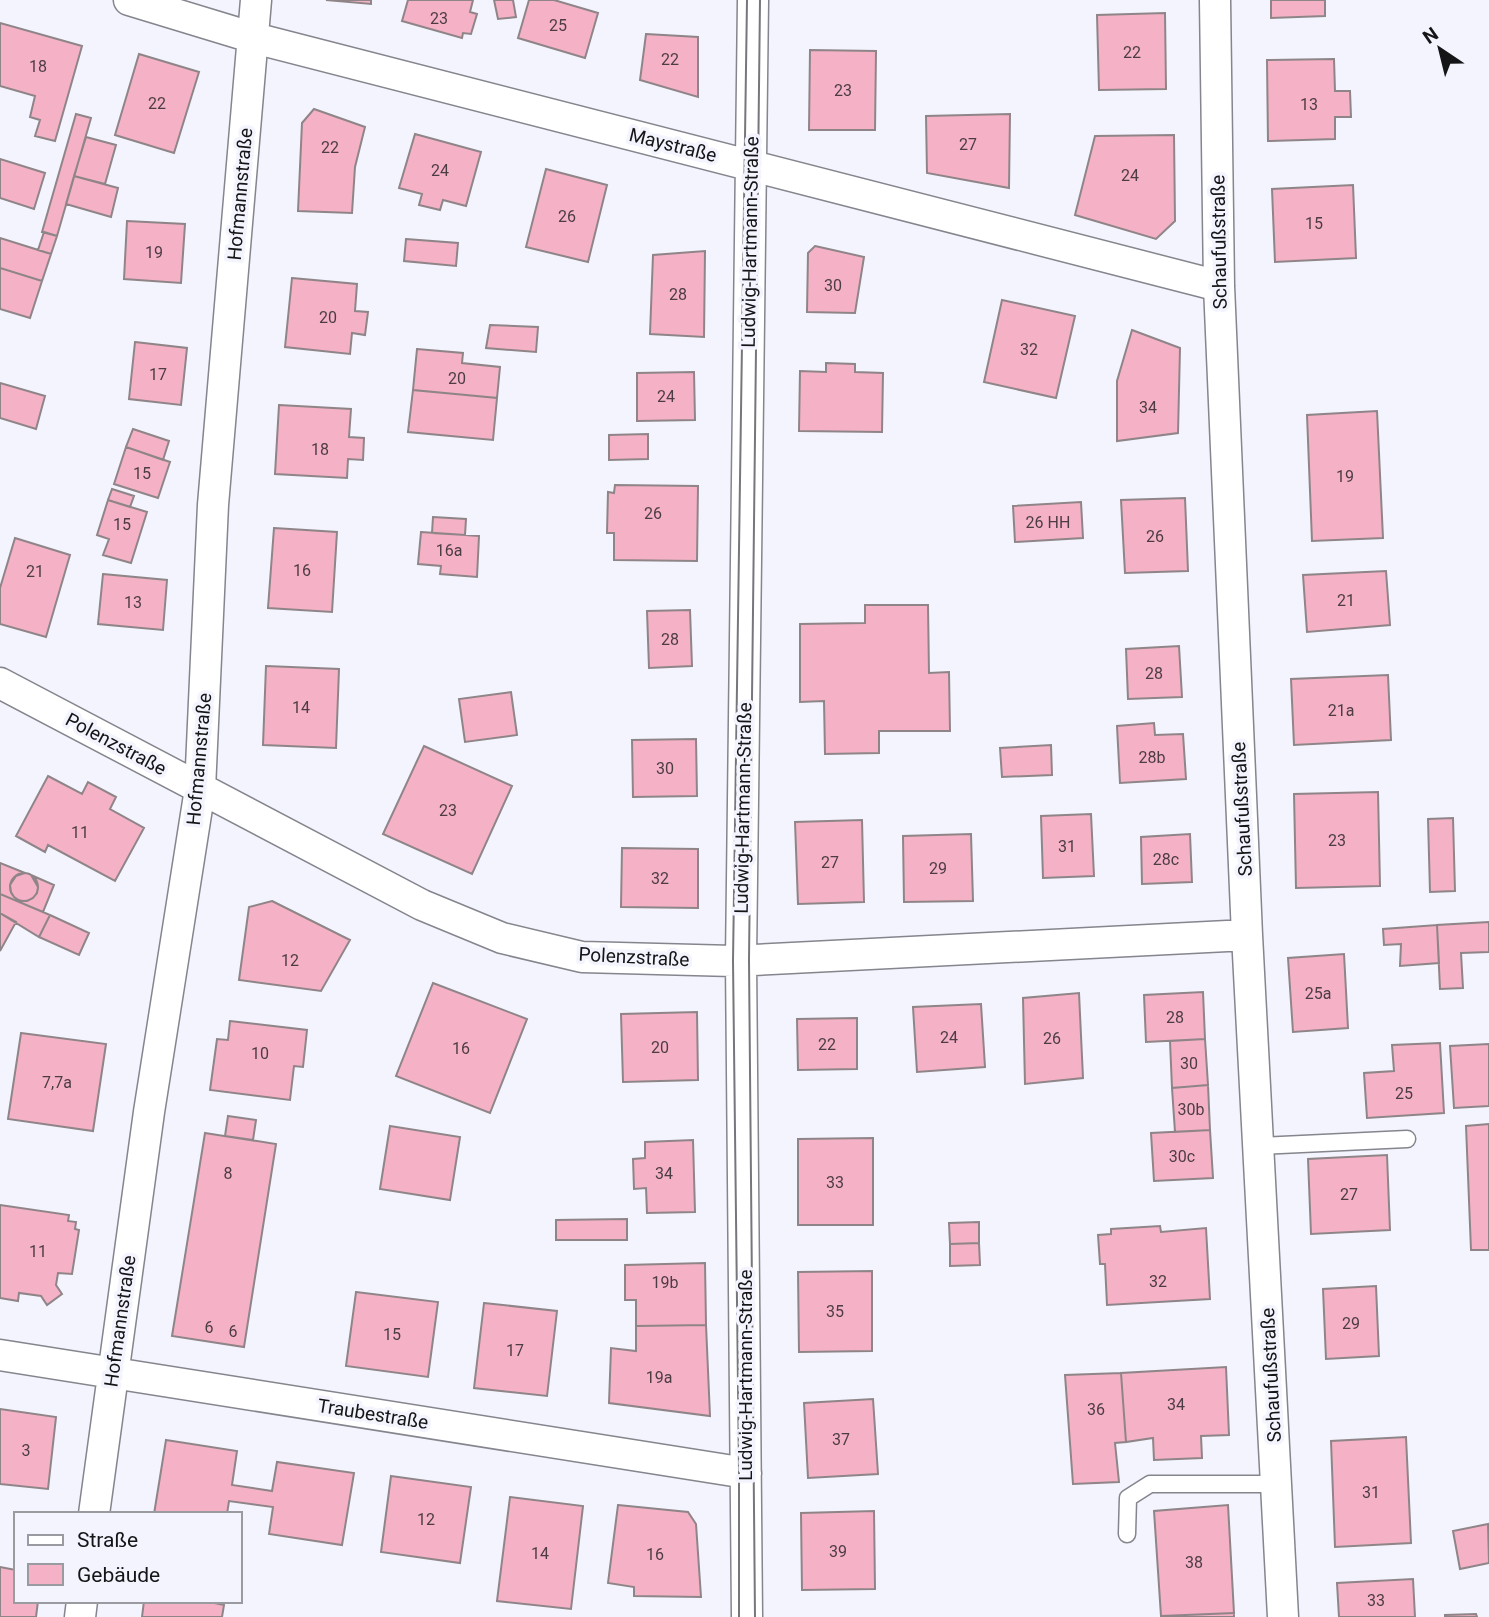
<svg xmlns="http://www.w3.org/2000/svg" width="1489" height="1617" viewBox="0 0 1489 1617" font-family="Roboto,sans-serif">
<style>
.building{fill:#f5b2c7;stroke:#8f8588;stroke-width:2}
.lines{fill:none;stroke-linecap:round;stroke-linejoin:round}
.lane-casing{stroke:#84858d;stroke-width:19}
.street-casing{stroke:#84858d;stroke-width:33}
.lane{stroke:#fff;stroke-width:16}
.street{stroke:#fff;stroke-width:30}
.tram{stroke:#76767c;stroke-width:2}
.labels{text-anchor:middle;dominant-baseline:central;stroke-width:7;stroke-linejoin:round;paint-order:stroke}
.number-label{font-size:16px;fill:#4d3c44}
.street-label{font-size:19px;fill:#151518;stroke:#f3f4fd}
</style>
<rect width="100%" height="100%" fill="#f3f4fd"/>
<path class="building" d="M326 0H371V4Z
M408 0H473L470 12 477 14 471 34 463 33 462 38 402 21Z
M494 0H513L516 17 498 19Z
M529 0H554L598 13 585 58 518 38Z
M1271 0H1325V16L1271 18Z
M1165 13 1166 89 1099 90 1097 15Z
M0 23 82 46 55 141 35 136 40 120 30 117 35 96 0 86Z
M646 34 698 37V97L640 80Z
M810 50 876 51 875 130H809Z
M139 54 199 72 174 153 115 135Z
M1334 59 1335 91H1350L1351 117H1335V139L1268 141 1267 60Z
M314 109 365 127 355 167 352 213 298 211 302 123Z
M76 114 91 118 57 236 42 232Z
M1010 114 1009 188 927 173 926 116Z
M415 134 481 152 466 206 443 200 440 210 419 205 422 194 399 188Z
M1174 135 1175 221 1156 239 1075 215 1095 136Z
M86 137 116 145 105 184 74 176Z
M0 159 45 173 34 209 0 198Z
M546 169 607 185 588 262 526 247Z
M74 176 118 188 111 217 66 204Z
M1353 185 1356 258 1275 262 1272 189Z
M127 221 185 224 181 283 124 279Z
M44 232 57 236 51 254 38 250Z
M0 238 51 254 42 281 0 268Z
M406 239 458 243 456 266 404 261Z
M815 246 864 257 855 313 807 312 808 253Z
M705 251 704 337 650 334 653 255Z
M0 268 42 281 30 318 0 309Z
M292 278 357 284 355 311 368 312 365 335 352 333 350 354 285 347Z
M1002 300 1075 316 1056 398 984 382Z
M490 325 538 327 536 352 486 348Z
M1132 330 1180 348 1178 433 1117 441V381Z
M135 342 187 348 181 405 129 399Z
M417 349 463 353 462 363 500 367 497 398 413 390Z
M826 363 855 364V372L883 373 882 432 799 431 800 371 826 372Z
M694 372 695 420 637 421V373Z
M0 383 45 396 36 429 0 418Z
M413 390 497 398 493 440 408 432Z
M279 405 351 409 349 437 364 438 363 460 348 459 347 478 275 474Z
M1377 411 1383 538 1312 541 1307 415Z
M133 429 169 441 163 460 126 447Z
M648 434V459L609 460V435Z
M126 447 170 462 158 498 114 484Z
M615 485 698 486 697 561 614 560V533H607L608 492 614 493Z
M112 489 134 496 130 507 108 500Z
M1185 498 1188 571 1125 573 1121 500Z
M108 500 147 512 131 563 103 555 109 539 97 535Z
M1081 502 1083 538 1015 542 1013 506Z
M433 517 466 519 465 535 432 533Z
M274 528 337 532 332 612 268 608Z
M421 532 479 536 477 577 440 574 441 566 418 564Z
M15 538 70 555 46 637 0 624V588Z
M1386 571 1390 625 1307 632 1303 575Z
M103 574 167 580 163 630 98 624Z
M865 605H928L929 673 949 672 950 731H879V753L825 754 824 701 800 702V624L865 623Z
M690 610 692 666 649 668 647 611Z
M1179 646 1182 697 1128 699 1126 649Z
M266 666 339 669 336 748 263 745Z
M1388 675 1391 740 1294 745 1291 679Z
M511 692 517 735 465 742 459 699Z
M1154 723 1155 735 1183 734 1186 779 1120 783 1117 726Z
M696 739 697 796 633 797 632 740Z
M1051 745 1052 775 1002 777 1000 748Z
M424 746 512 786 472 874 383 834Z
M48 776 82 794 88 782 116 797 110 809 144 828 115 881 48 845 45 852 16 836Z
M1378 792 1380 886 1296 888 1294 794Z
M1091 814 1094 876 1043 878 1041 816Z
M1453 818 1455 891 1430 892 1428 819Z
M862 820 864 902 798 904 795 822Z
M971 834 973 901 904 902 903 836Z
M1190 834 1192 882 1142 884 1141 837Z
M622 848 698 849V908L621 907Z
M0 863 25 873 16 876 10 885 11 892 14 897 20 901H27L33 898 37 893 38 887 31 875 54 885 43 912 0 894Z
M10 887a14 14 0 1 1 28 0a14 14 0 1 1-28 0Z
M0 894 50 915 39 937 0 913Z
M272 901 350 940 321 991 239 980 249 907Z
M0 913 16 922 0 951Z
M50 915 89 933 79 955 39 937Z
M1489 922V952L1461 953 1463 988 1440 989 1437 925Z
M1437 925 1439 963 1400 966 1401 944 1384 945 1383 929Z
M1344 954 1348 1028 1293 1032 1288 958Z
M433 983 527 1019 490 1113 396 1076Z
M1203 992 1205 1039 1146 1042 1144 995Z
M1079 993 1083 1078 1025 1084 1023 998Z
M981 1004 985 1067 917 1072 913 1007Z
M697 1012 698 1080 623 1082 621 1014Z
M857 1018V1069L798 1070 797 1019Z
M230 1021 307 1030 303 1067 294 1066 290 1100 210 1090 217 1039 228 1040Z
M21 1033 106 1044 93 1131 8 1119Z
M1205 1039 1208 1085 1172 1088 1170 1041Z
M1440 1043 1444 1113 1367 1118 1364 1073 1394 1071 1392 1045Z
M1489 1044V1106L1454 1108 1450 1046Z
M1208 1085 1210 1130 1175 1132 1172 1088Z
M228 1116 256 1120 253 1140 225 1136Z
M1489 1124V1250H1471L1466 1126Z
M390 1126 460 1137 450 1200 380 1189Z
M1210 1130 1213 1178 1154 1181 1151 1133Z
M205 1133 276 1144 244 1347 172 1336Z
M873 1138V1225H798V1139Z
M693 1140 695 1212 647 1213 646 1188 634 1189 633 1159 645 1158V1142Z
M1387 1155 1390 1230 1311 1234 1308 1159Z
M0 1205 69 1215 68 1221 76 1222 75 1229 79 1230 72 1274 58 1273 56 1285 62 1294 47 1305 41 1296 19 1293 18 1301 0 1298Z
M627 1219V1240H556V1220Z
M979 1222V1243L950 1244 949 1223Z
M1160 1226 1161 1232 1206 1228 1210 1299 1107 1305 1105 1264H1100L1098 1235 1111 1234V1229Z
M979 1243 980 1265 950 1266V1244Z
M705 1263 706 1325 636 1326V1300H625V1265Z
M872 1271V1351L799 1352 798 1272Z
M1376 1286 1379 1356 1326 1359 1323 1289Z
M356 1292 438 1302 428 1377 346 1366Z
M484 1303 557 1311 547 1396 474 1388Z
M706 1325 710 1416 609 1403 611 1348 636 1351V1326Z
M1226 1367 1229 1435 1201 1436 1202 1458 1154 1460 1153 1438 1126 1442 1121 1373Z
M1121 1373 1126 1442 1115 1443 1119 1482 1073 1484 1065 1375Z
M873 1399 878 1474 808 1478 804 1403Z
M0 1409 56 1417 48 1489 0 1484Z
M1406 1437 1411 1543 1335 1547 1331 1441Z
M166 1440 237 1451 232 1485 272 1491 277 1462 354 1473 342 1545 269 1534 273 1507 229 1501 227 1514H154Z
M391 1476 471 1487 460 1563 381 1552Z
M510 1497 583 1506 571 1609 497 1601Z
M618 1505 688 1512 696 1524 701 1597 634 1596V1587L608 1583Z
M1228 1505 1234 1613 1161 1616 1154 1511Z
M874 1511 875 1589 802 1590 801 1513Z
M1488 1524 1489 1563 1460 1569 1453 1531Z
M0 1567 16 1570V1601H38L36 1617H0Z
M1413 1579 1415 1617H1339L1337 1583Z
M144 1601H205L224 1605 222 1617H142Z
M1234 1613V1617L1161 1616Z
M1476 1614 1477 1617H1445V1615Z"/>
<g class="lines">
<g class="lane-casing">
<path id="lane" d="M1258 1146 1407 1139
M1127 1534 1128 1498 1150 1484H1276"/>
</g>
<g class="street-casing">
<path id="street" d="M129 0 254 38 1219 286
M1215 0 1219 286 1247 935 1283 1617
M0 683 422 905 502 938 582 957 733 961 1247 935
M0 1355 746 1473
M94 1514 149 1112 200 789 213 505 256 0
M80 1617 82 1601
M747 1617 741 960 753 0"/>
</g>
<use href="#lane" class="lane"/>
<use href="#street" class="street"/>
<path class="tram" d="M739 1617V1472L733 961 747 0
M755 1617 749 960 760 0"/>
</g>
<g class="labels">
<g class="number-label">
<text x="439" y="18">23</text>
<text x="558" y="25">25</text>
<text x="1132" y="52">22</text>
<text x="670" y="59">22</text>
<text x="38" y="66">18</text>
<text x="843" y="90">23</text>
<text x="157" y="103">22</text>
<text x="1309" y="104">13</text>
<text x="968" y="144">27</text>
<text x="330" y="147">22</text>
<text x="440" y="170">24</text>
<text x="1130" y="175">24</text>
<text x="567" y="216">26</text>
<text x="1314" y="223">15</text>
<text x="154" y="252">19</text>
<text x="833" y="285">30</text>
<text x="678" y="294">28</text>
<text x="328" y="317">20</text>
<text x="1029" y="349">32</text>
<text x="158" y="374">17</text>
<text x="457" y="378">20</text>
<text x="666" y="396">24</text>
<text x="1148" y="407">34</text>
<text x="320" y="449">18</text>
<text x="142" y="473">15</text>
<text x="1345" y="476">19</text>
<text x="653" y="513">26</text>
<text x="1048" y="522">26 HH</text>
<text x="122" y="524">15</text>
<text x="1155" y="536">26</text>
<text x="449" y="550">16a</text>
<text x="302" y="570">16</text>
<text x="35" y="571">21</text>
<text x="1346" y="600">21</text>
<text x="133" y="602">13</text>
<text x="670" y="639">28</text>
<text x="1154" y="673">28</text>
<text x="301" y="707">14</text>
<text x="1341" y="710">21a</text>
<text x="1152" y="757">28b</text>
<text x="665" y="768">30</text>
<text x="448" y="810">23</text>
<text x="80" y="832">11</text>
<text x="1337" y="840">23</text>
<text x="1067" y="846">31</text>
<text x="1166" y="859">28c</text>
<text x="830" y="862">27</text>
<text x="938" y="868">29</text>
<text x="660" y="878">32</text>
<text x="290" y="960">12</text>
<text x="1318" y="993">25a</text>
<text x="1175" y="1017">28</text>
<text x="949" y="1037">24</text>
<text x="1052" y="1038">26</text>
<text x="827" y="1044">22</text>
<text x="660" y="1047">20</text>
<text x="461" y="1048">16</text>
<text x="260" y="1053">10</text>
<text x="1189" y="1063">30</text>
<text x="57" y="1082">7,7a</text>
<text x="1404" y="1093">25</text>
<text x="1191" y="1109">30b</text>
<text x="1182" y="1156">30c</text>
<text x="228" y="1173">8</text>
<text x="664" y="1173">34</text>
<text x="835" y="1182">33</text>
<text x="1349" y="1194">27</text>
<text x="38" y="1251">11</text>
<text x="1158" y="1281">32</text>
<text x="665" y="1282">19b</text>
<text x="835" y="1311">35</text>
<text x="1351" y="1323">29</text>
<text x="209" y="1327">6</text>
<text x="233" y="1331">6</text>
<text x="392" y="1334">15</text>
<text x="515" y="1350">17</text>
<text x="659" y="1377">19a</text>
<text x="1176" y="1404">34</text>
<text x="1096" y="1409">36</text>
<text x="841" y="1439">37</text>
<text x="26" y="1450">3</text>
<text x="1371" y="1492">31</text>
<text x="426" y="1519">12</text>
<text x="838" y="1551">39</text>
<text x="540" y="1553">14</text>
<text x="655" y="1554">16</text>
<text x="1194" y="1562">38</text>
<text x="1376" y="1600">33</text>
</g>
<g class="street-label">
<text transform="translate(673 145) rotate(14)">Maystraße</text>
<text transform="translate(240 194) rotate(-85)">Hofmannstraße</text>
<text transform="translate(750 242) rotate(-89)">Ludwig-Hartmann-Straße</text>
<text transform="translate(1219 242) rotate(-91)">Schaufußstraße</text>
<text transform="translate(116 744) rotate(28)">Polenzstraße</text>
<text transform="translate(199 759) rotate(-85)">Hofmannstraße</text>
<text transform="translate(743 808) rotate(-89)">Ludwig-Hartmann-Straße</text>
<text transform="translate(1242 809) rotate(-93)">Schaufußstraße</text>
<text transform="translate(634 957) rotate(3)">Polenzstraße</text>
<text transform="translate(120 1321) rotate(-82)">Hofmannstraße</text>
<text transform="translate(745 1375) rotate(-90)">Ludwig-Hartmann-Straße</text>
<text transform="translate(1271 1375) rotate(-93)">Schaufußstraße</text>
<text transform="translate(373 1414) rotate(9)">Traubestraße</text>
</g>
</g>
<rect x="14" y="1512" width="228" height="91" fill="#f3f4fd" stroke="#9a9ba1" stroke-width="2"/>
<rect x="28" y="1535" width="35" height="10" fill="#ffffff" stroke="#9a9ba1" stroke-width="2"/>
<text x="77" y="1547" font-size="21" fill="#151518">Straße</text>
<rect x="28" y="1564" width="35" height="21" fill="#f5b2c7" stroke="#9a9ba1" stroke-width="2"/>
<text x="77" y="1582" font-size="21" fill="#151518">Gebäude</text>
<g transform="translate(1440 49) rotate(325)" stroke="#f3f4fd" stroke-width="5" paint-order="stroke">
<path d="M0-5L12 26L0 18L-12 26Z" fill="#151518"/>
<text y="-10" font-size="19" font-weight="bold" text-anchor="middle" fill="#151518">N</text>
</g>
</svg>
